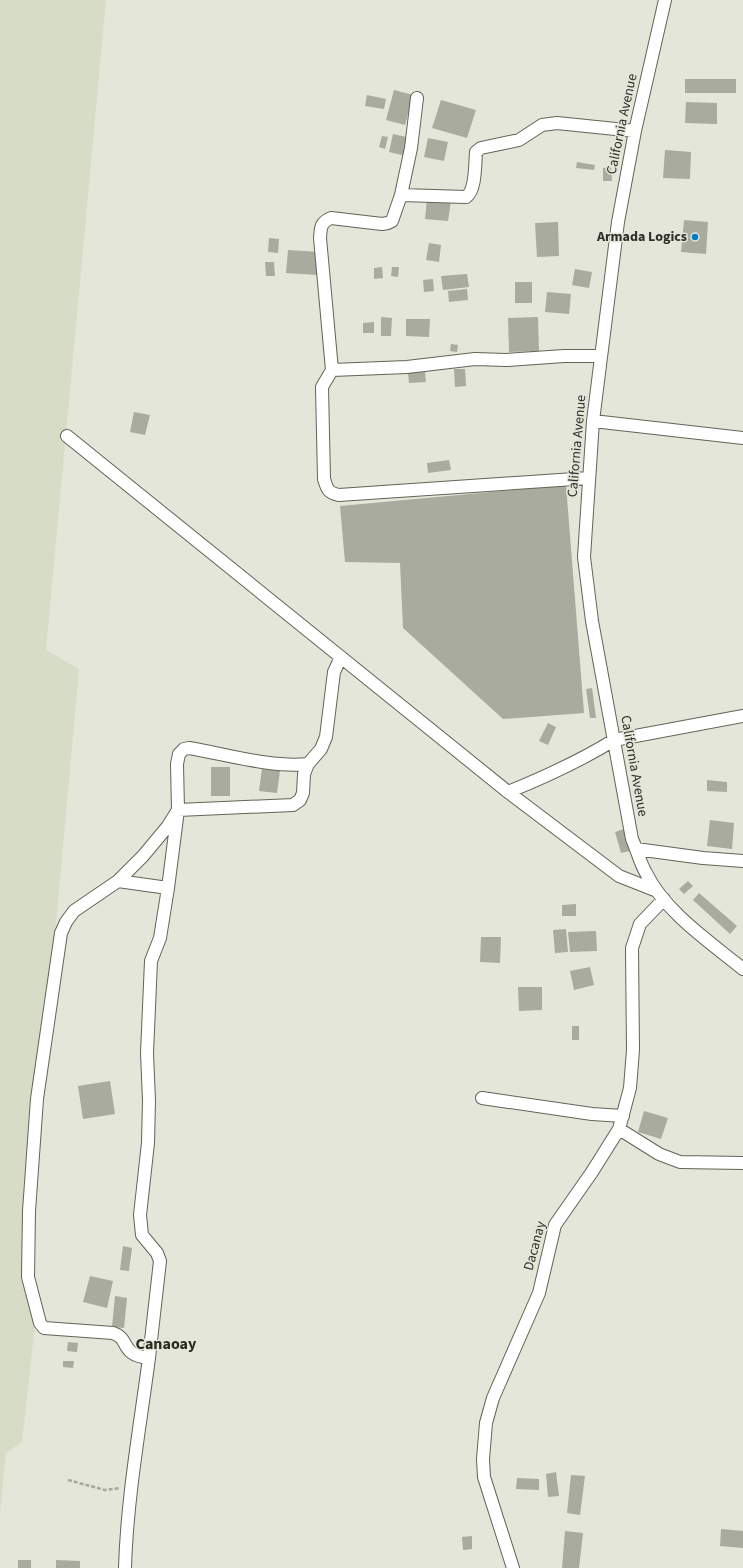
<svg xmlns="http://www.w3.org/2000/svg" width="743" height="1568" viewBox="0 0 743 1568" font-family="'Source Sans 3',sans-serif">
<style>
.built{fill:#d6dcc6}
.building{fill:#a8ab9e}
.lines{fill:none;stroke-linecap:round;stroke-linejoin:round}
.minor-casing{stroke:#616457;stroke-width:14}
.path{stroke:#a6a89d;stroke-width:2.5;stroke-dasharray:4 2;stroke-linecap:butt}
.minor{stroke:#fff;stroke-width:12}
.poi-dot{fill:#007ec6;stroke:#e3e6d8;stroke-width:1.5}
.labels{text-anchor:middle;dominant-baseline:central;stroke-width:3;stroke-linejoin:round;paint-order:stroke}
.street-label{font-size:14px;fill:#2d2f29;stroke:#e3e6d8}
.poi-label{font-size:14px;font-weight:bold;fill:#2d2f29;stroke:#e3e6d8;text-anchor:end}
.quarter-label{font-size:16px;font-weight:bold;fill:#282b20;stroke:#e3e6d8}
</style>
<rect width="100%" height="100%" fill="#e3e6d8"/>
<path class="built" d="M0 0H106L46 650 79 669 56 924 32 1109 24 1271 35 1324 22 1442 6 1453 0 1513Z"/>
<path class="building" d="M685 79H736V93H685Z
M394 90 413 95 405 125 386 120Z
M367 95 386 99 384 109 365 106Z
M441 100 476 110 467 138 432 128Z
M686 102 717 103V124L685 123Z
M393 134 411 138 406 156 389 152Z
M382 136 388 137 385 149 379 147Z
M428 138 448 142 444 161 424 157Z
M665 150 691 152 690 179 663 178Z
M577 162 595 165 594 170 576 168Z
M611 167 612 181H603V168Z
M427 198 451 201 448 221 425 219Z
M684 220 708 222 706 254 681 252Z
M558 222 559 256 537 257 535 223Z
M269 238 279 239 278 253 268 252Z
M429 243 441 245 439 262 426 260Z
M288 250 319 252 317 275 286 273Z
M265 262H274L275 276H266Z
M382 267 383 278 374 279V268Z
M392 267H399L398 277 391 276Z
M575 269 592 272 589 288 572 285Z
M467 274 469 287 443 290 441 276Z
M433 279 434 291 424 292 423 280Z
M515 282H532V303H515Z
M467 289 468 300 449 302 448 291Z
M547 292 571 294 569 314 545 312Z
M381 317 392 318 391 336H381Z
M538 317 539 351 509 352 508 318Z
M406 319H430L429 337 406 336Z
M374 322V333H363V323Z
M451 344 458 345 457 352 450 351Z
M454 369H465L466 386 455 387Z
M425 372 426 382 409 383 408 373Z
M134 412 150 415 145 435 130 432Z
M449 460 451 470 428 473 427 463Z
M566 485 584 713 503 719 403 628 400 563 345 562 340 506Z
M592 688 596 718H590L586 689Z
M548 723 556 727 548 745 539 741Z
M211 767H230V796H211Z
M262 769 280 771 277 793 259 791Z
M707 780 727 782V792L707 791Z
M710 820 734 823 732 849 707 846Z
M624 829 630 851 621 853 615 832Z
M688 881 693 886 684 894 679 889Z
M699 893 737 926 730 934 693 900Z
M576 904V916H562V905Z
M566 929 568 952 555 953 553 930Z
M596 931 597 951 570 952 568 932Z
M481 937H501L500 963 480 962Z
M590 967 594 985 574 990 570 971Z
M518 987H542V1010L519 1011Z
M572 1026H579V1040H572Z
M110 1081 115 1114 83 1119 78 1086Z
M644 1111 668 1118 661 1139 638 1132Z
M123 1246 132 1248 129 1271 120 1270Z
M90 1276 113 1281 107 1308 83 1302Z
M115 1296 127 1298 124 1328 112 1327Z
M68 1342 78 1343 77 1352 67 1351Z
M63 1361H74L73 1368 63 1367Z
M556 1472 559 1496 548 1497 546 1474Z
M571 1475 585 1476 580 1515 567 1513Z
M517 1478 539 1479V1490L516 1489Z
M721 1529 743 1531V1548L720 1546Z
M565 1531 583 1533 579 1568H562Z
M472 1536V1549L463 1550 462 1537Z
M18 1560H31V1568H18Z
M56 1560 80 1561V1568H56Z"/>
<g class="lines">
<g class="minor-casing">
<path id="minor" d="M665 0 635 131 618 222 593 421 584 557 592 621 632 839C637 850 640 863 646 873 665 912 710 942 743 969
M417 98 411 148 401 195 466 197C476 191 475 164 476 152L481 148 519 140 542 125 557 123 635 131
M401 195 392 221 388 223 382 224 331 218C320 223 321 227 320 238L332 370 322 387 324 479C327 489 328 493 339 495L589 478
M332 370 407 367 475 359 506 360 564 356H601
M593 421 743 438
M67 436 508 792 619 876 657 891
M508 792C545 777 580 761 614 740L743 716
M178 810 293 805 300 800 303 793 304 774 308 764 321 749 326 737 334 672 341 657
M636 849 703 858 743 861
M118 881 168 888
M482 1098 592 1114 623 1116
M619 1129 659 1154 680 1162 743 1163
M149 1358 160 1261 157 1253 142 1235 140 1215 148 1143 149 1101 147 1053 151 961 160 938 168 888 178 810 177 764 179 754 184 749 189 748C226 754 271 768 308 764
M125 1568C127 1498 140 1427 149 1358 119 1355 131 1339 113 1333L44 1328 40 1323 28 1277 29 1211 37 1099 61 933 66 922 74 911 118 881 143 856 168 826 178 810
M513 1568 484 1477 483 1459 486 1423 493 1398 539 1293 555 1225 592 1172 619 1129 630 1088 633 1050 632 948 640 924 664 899"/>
</g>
<path class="path" d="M68 1480 105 1490 120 1488"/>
<use href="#minor" class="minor"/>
</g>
<circle class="poi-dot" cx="695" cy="237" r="4"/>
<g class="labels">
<g class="street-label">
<text transform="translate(622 124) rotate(-78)">California Avenue</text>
<text transform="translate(577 446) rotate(-85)">California Avenue</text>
<text transform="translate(634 766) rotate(80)">California Avenue</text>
<text transform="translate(535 1246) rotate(-75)">Dacanay</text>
</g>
<g class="poi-label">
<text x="687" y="237">Armada Logics</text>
</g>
<g class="quarter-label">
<text x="166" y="1344">Canaoay</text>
</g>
</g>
</svg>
